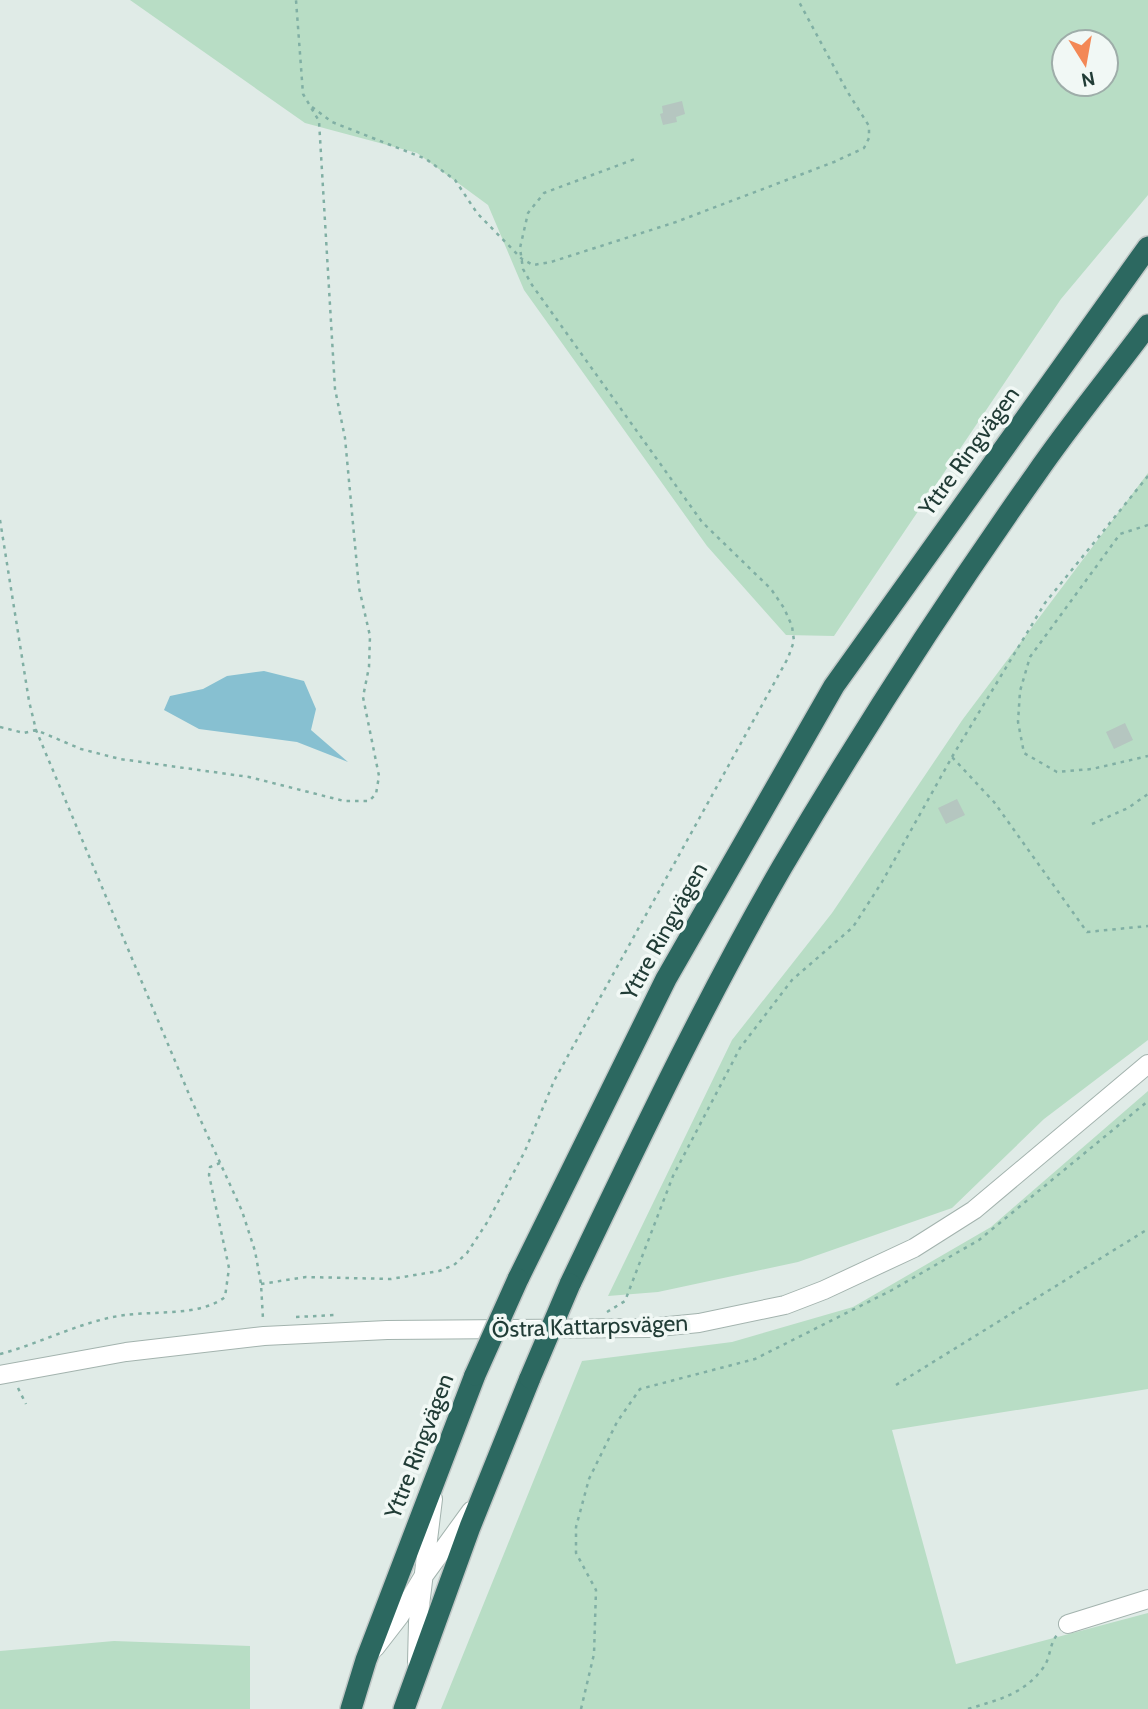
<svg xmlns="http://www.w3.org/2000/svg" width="1148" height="1709" viewBox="0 0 1148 1709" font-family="Cabin,sans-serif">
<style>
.green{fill:#b8ddc5;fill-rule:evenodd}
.water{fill:#87c0d1}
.building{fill:#b5c6c0}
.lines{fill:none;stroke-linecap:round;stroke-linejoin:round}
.minor-casing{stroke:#a3b3ae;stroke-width:20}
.highway-casing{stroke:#c1c8c7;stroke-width:24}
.path{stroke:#80afa4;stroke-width:2.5;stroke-dasharray:3.5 5;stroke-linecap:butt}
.minor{stroke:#fff;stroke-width:18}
.highway{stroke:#2c6860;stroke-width:21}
.highway-bridge-casing{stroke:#c1c8c7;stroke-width:24;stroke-linecap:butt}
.highway-bridge{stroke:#2c6860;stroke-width:21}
.labels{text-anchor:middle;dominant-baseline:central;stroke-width:7;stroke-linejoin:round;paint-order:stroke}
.street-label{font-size:23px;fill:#213c36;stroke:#f1f8f5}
</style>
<rect width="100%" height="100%" fill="#e0ebe7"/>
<path class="green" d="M130 0H1148V195L1061 299 834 636 786 635 707 546 524 290 488 205 417 153 305 123ZM1064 42H1106V84H1064Z
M1148 473V1040L1044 1119 952 1208 798 1262 658 1292 608 1296 732 1040 832 913 963 719Z
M1148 1091V1389L892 1430 956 1664 1148 1613V1709H441L582 1361 732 1342 853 1307 991 1227Z
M114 1641 250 1646V1709H0V1651Z"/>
<path class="water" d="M264 671 304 681 316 709 311 730 348 762 297 742 199 729 164 710 170 696 203 689 227 676Z"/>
<path class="building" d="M682 101 685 114 676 117 677 122 663 125 660 114 663 113 662 106Z
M1125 723 1133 740 1114 749 1106 732Z
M957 799 965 815 946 824 938 808Z"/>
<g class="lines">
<g class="minor-casing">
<path id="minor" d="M0 1375 126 1352 264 1336 387 1330 648 1328 699 1323 785 1305 824 1290 914 1248 974 1210 1148 1064
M1068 1624 1148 1599
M375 1648 399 1617 423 1577 471 1511
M417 1662 418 1622 433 1499"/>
</g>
<g class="highway-casing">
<path id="highway" d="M518 1279 666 979 834 686 1148 247
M570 1284C637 1144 704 1002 782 867 861 733 946 601 1036 474 1071 423 1111 375 1148 325
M351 1709 366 1660 475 1375
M404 1709 470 1527 530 1378"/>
</g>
<path class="path" d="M312 107 332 122 426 159 455 180 477 213 522 259 533 265 551 262 676 222 834 162 864 148 869 138V126L847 91 798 0
M0 520 29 701 36 730 191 1099 242 1211 255 1251 261 1284 263 1319
M1148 525 1120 534 1030 657 1020 691 1018 722 1024 753 1057 772 1092 769 1148 756
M0 727 24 733 36 730 81 749 120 759 249 777 344 801H369L376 794 379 776 363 697 369 667 370 636 359 588 345 438 335 389 319 121 303 94 296 0
M952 757 1045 603 1148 476
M1092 824 1128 808 1148 794
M261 1284 306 1277 391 1279 439 1271 454 1265 467 1253 488 1221 525 1151 554 1081 788 658 794 641 792 626 784 608 771 589 702 522 532 285 523 269 520 248 528 213 544 193 635 159
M607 1312 625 1301 673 1176 740 1048 792 980 853 927 882 882 952 757 994 802 1087 932 1148 926
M296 1317 335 1315
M0 1354C42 1343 81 1321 125 1315 155 1311 201 1316 225 1297L229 1268 209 1175 210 1167 220 1163
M896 1385 1148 1229
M18 1388 26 1404
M581 1709 594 1654 596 1590 576 1553V1527L589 1479 617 1422 640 1389 755 1359 892 1290 979 1240 1148 1101
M968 1709C997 1700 1023 1695 1043 1668 1051 1658 1049 1643 1058 1634"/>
<use href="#minor" class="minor"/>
<use href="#highway" class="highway"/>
<g class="highway-bridge-casing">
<path id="highway-bridge" d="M475 1375 518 1279
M530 1378 570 1284"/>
</g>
<use href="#highway-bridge" class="highway-bridge"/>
</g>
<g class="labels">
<g class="street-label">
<text transform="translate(969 451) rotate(-54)">Yttre Ringvägen</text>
<text transform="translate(664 931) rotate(-61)">Yttre Ringvägen</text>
<text transform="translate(590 1326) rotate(-2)">Östra Kattarpsvägen</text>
<text transform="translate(419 1446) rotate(-69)">Yttre Ringvägen</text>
</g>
</g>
<g transform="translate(1085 63) rotate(169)"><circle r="33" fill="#f1f8f5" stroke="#9eada9" stroke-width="2"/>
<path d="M0-5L12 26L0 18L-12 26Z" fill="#f38856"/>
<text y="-10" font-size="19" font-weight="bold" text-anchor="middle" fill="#213c36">N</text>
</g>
</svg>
